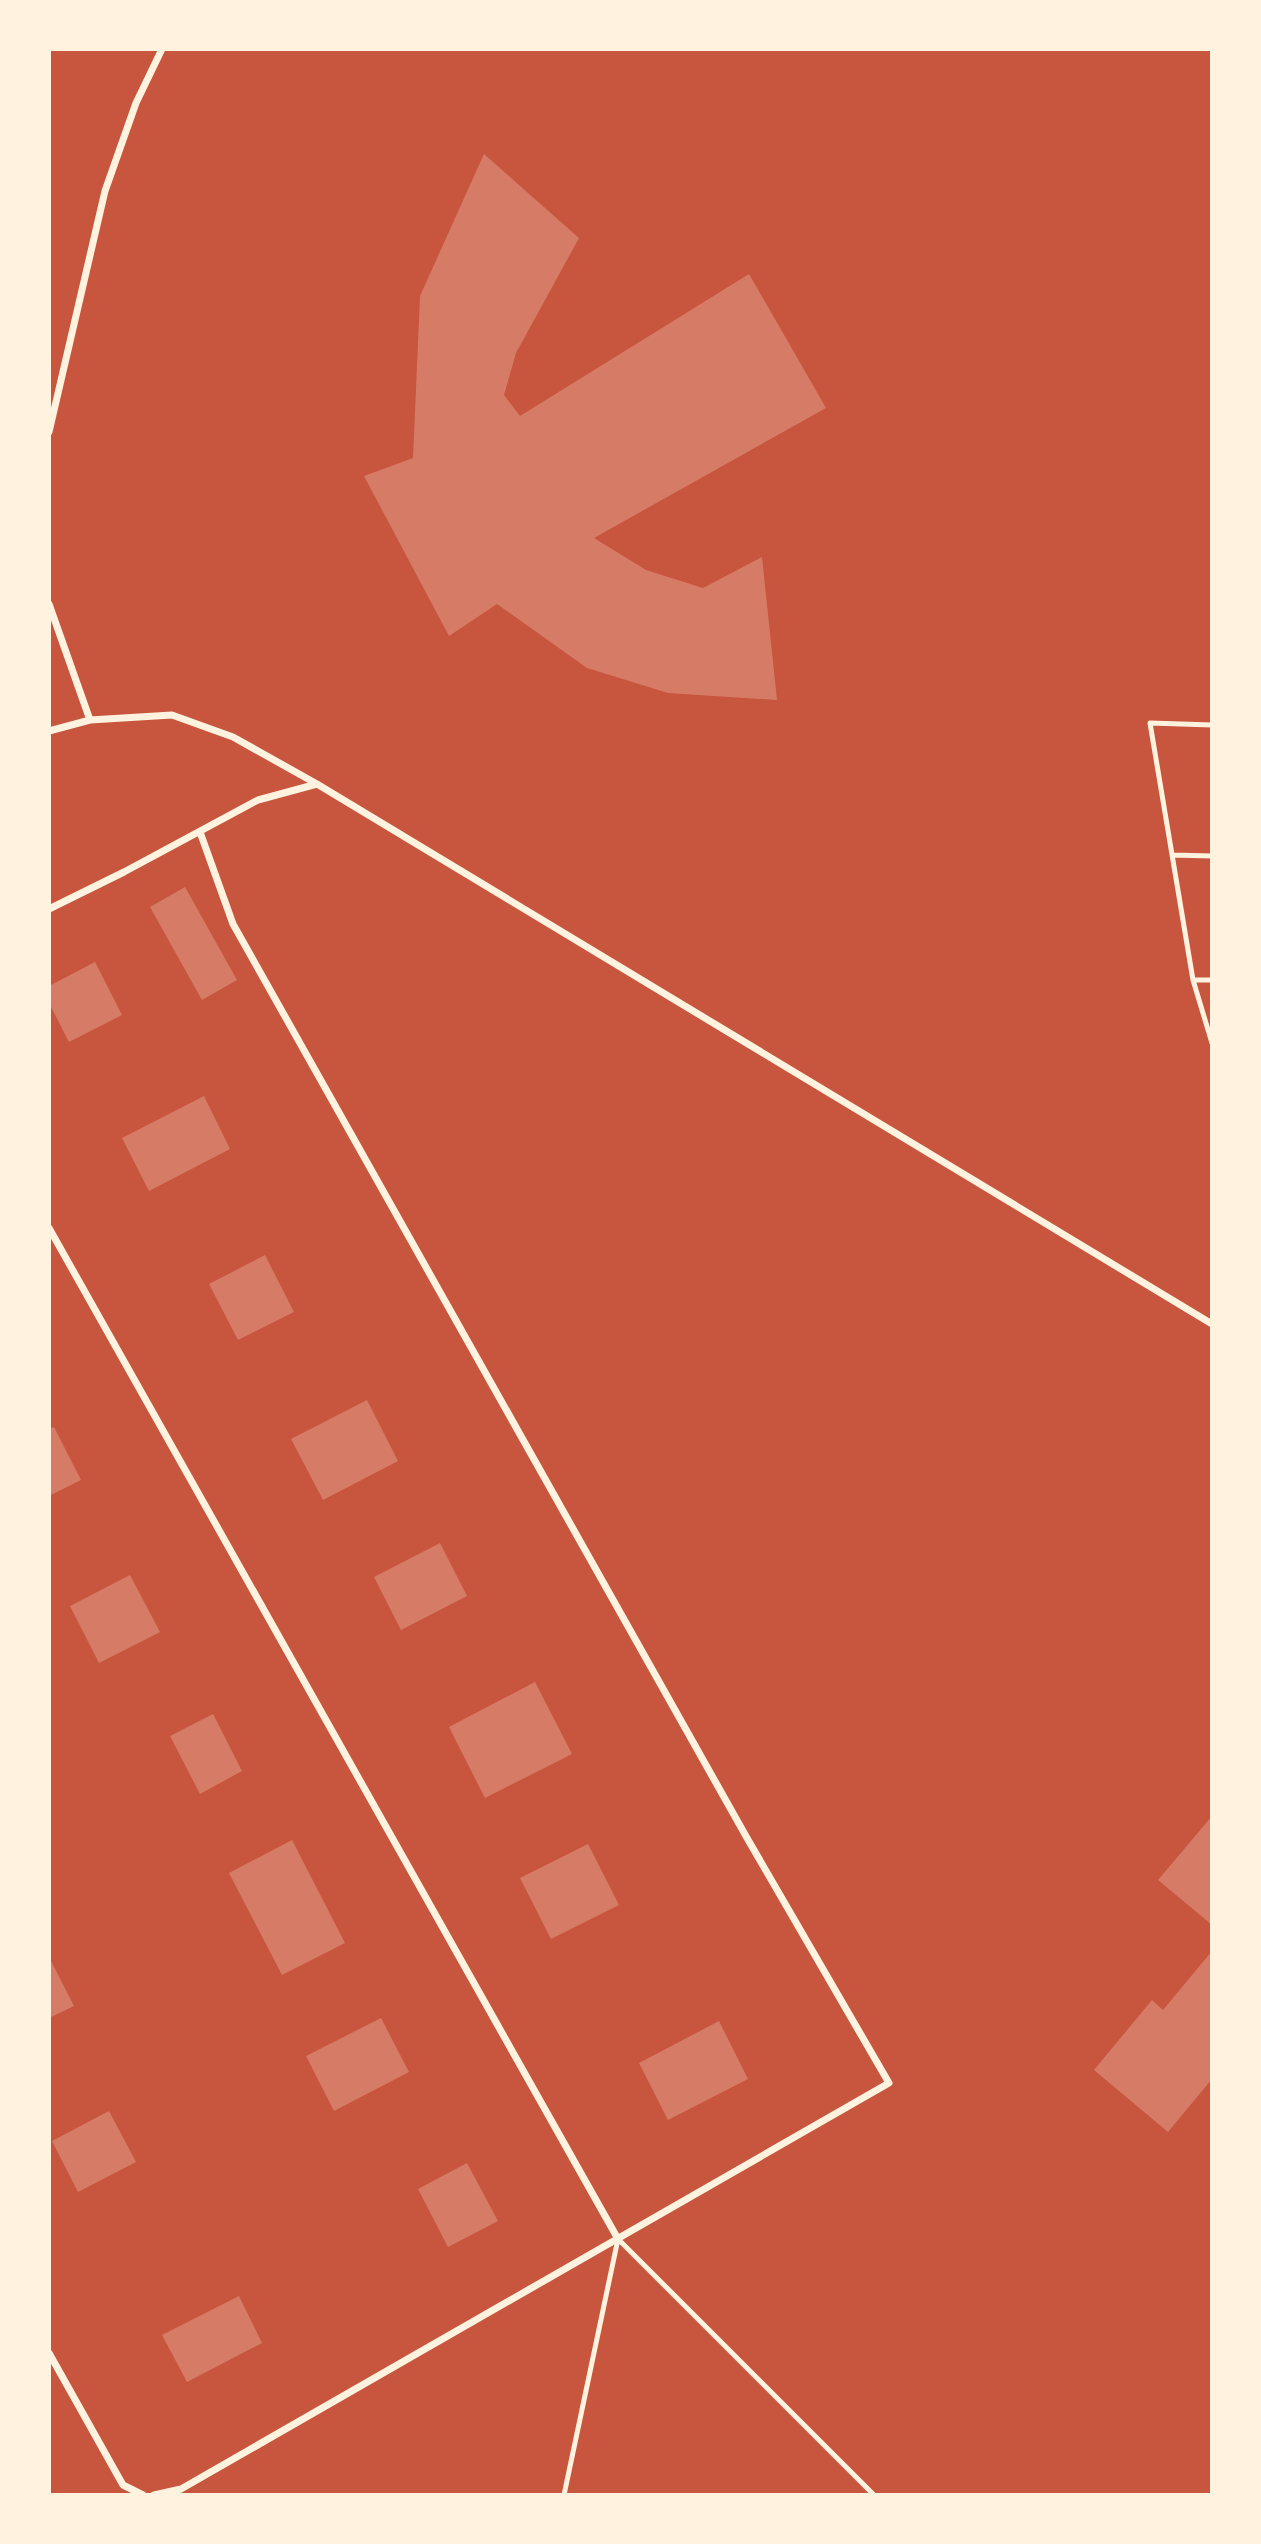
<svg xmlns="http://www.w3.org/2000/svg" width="1261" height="2544" viewBox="0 0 1261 2544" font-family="'PT Sans',sans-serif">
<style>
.building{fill:#d67c66}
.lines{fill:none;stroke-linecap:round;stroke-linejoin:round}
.service{stroke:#fff3e0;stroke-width:5}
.minor{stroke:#fff3e0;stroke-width:7}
</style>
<rect width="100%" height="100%" fill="#c8553d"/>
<path class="building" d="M484 154 579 238 516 353 504 395 520 416 749 274 826 408 594 538 646 570 703 588 762 557 777 700 668 693 587 668 497 604 449 636 364 476 413 458 420 296Z
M185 887 237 980 202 1000 150 907Z
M95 962 122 1015 69 1042 49 1003V986Z
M204 1096 230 1149 149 1191 122 1138Z
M265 1255 294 1312 238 1340 209 1284Z
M367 1400 398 1461 323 1500 291 1439Z
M54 1427 81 1480 49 1496V1429Z
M440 1543 467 1596 401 1630 374 1577Z
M130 1575 160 1632 99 1663 70 1606Z
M535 1682 572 1754 485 1798 449 1727Z
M213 1714 242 1771 200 1794 170 1736Z
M1212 1816V1925L1158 1880Z
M292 1840 345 1943 282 1975 229 1873Z
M588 1844 619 1905 551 1939 520 1878Z
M1212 1951V2079L1168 2132 1094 2070 1152 2000 1163 2010Z
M49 1957 74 2006 49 2018Z
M381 2018 409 2072 334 2111 306 2056Z
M719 2021 748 2079 668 2120 639 2063Z
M109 2111 136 2162 78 2192 52 2141Z
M467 2163 498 2221 448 2247 418 2189Z
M239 2296 262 2343 187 2382 162 2335Z"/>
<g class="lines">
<path class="service" d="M1212 725 1150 723 1193 980 1212 1043
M1172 855 1212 856
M1193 980H1212
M618 2239 874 2495
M564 2495 618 2239"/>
<path class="minor" d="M49 432 105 191 136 103 162 49
M49 604 90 720
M49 731 90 720 172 715 233 737 317 784 1212 1324
M49 909 124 872 258 800 317 784
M49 1228 618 2239
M49 2353 123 2485 143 2495
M154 2495 181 2489 889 2083 747 1838 233 924 200 832"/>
</g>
<rect width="1261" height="2544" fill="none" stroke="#fff3e0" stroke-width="102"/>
</svg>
